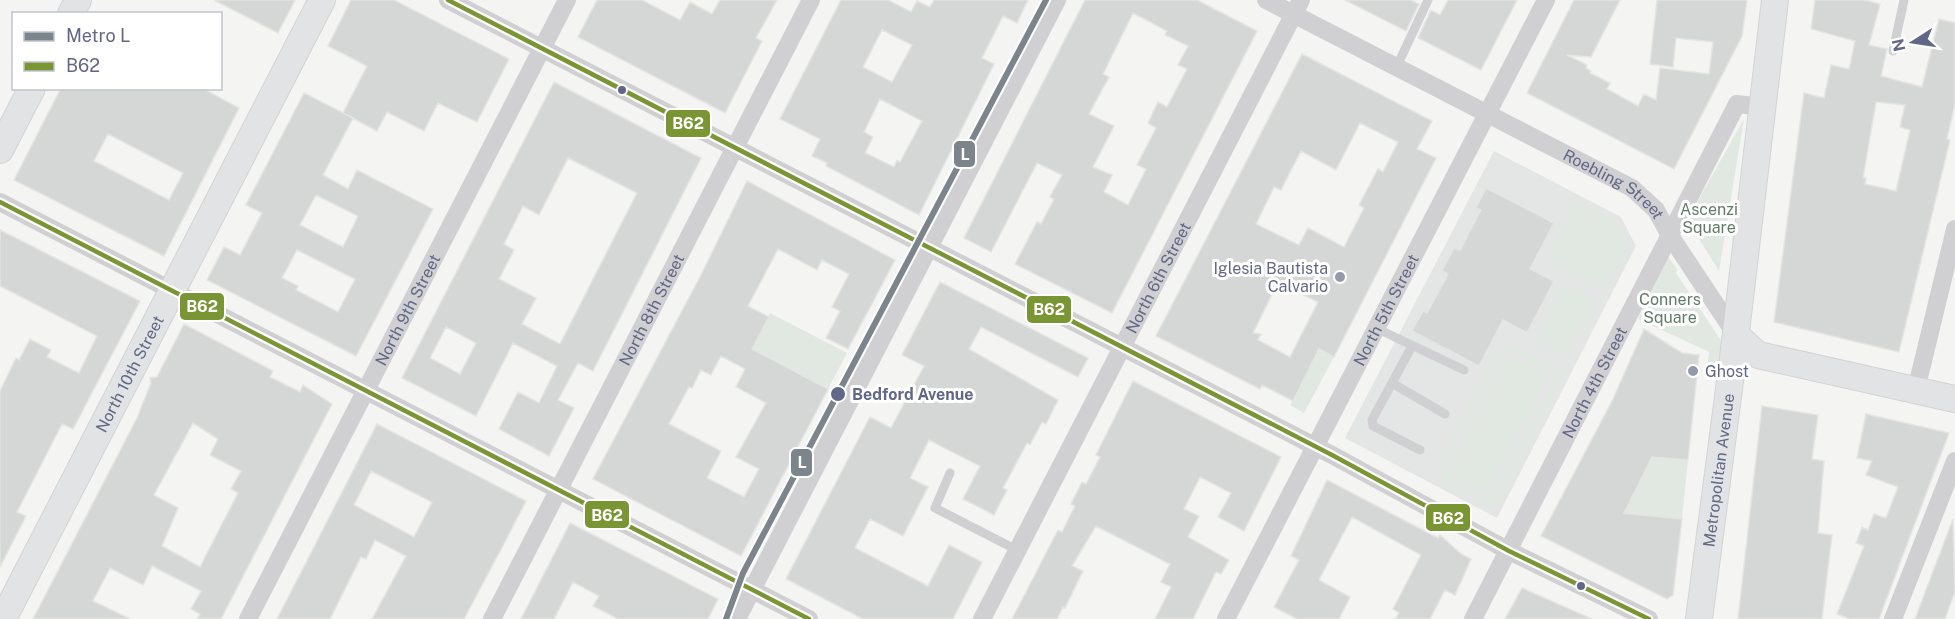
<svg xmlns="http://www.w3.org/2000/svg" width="1955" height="619" viewBox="0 0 1955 619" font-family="'Public Sans',sans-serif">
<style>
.built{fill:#e4e5e5}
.green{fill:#e1e8e1;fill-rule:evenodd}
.building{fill:#d5d6d6;stroke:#e4e4e2;stroke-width:1.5;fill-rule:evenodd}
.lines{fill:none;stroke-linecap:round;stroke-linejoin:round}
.secondary-casing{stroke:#d3d3d5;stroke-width:28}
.lane{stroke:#d0d0d2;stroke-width:9}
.street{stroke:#d0d0d2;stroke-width:18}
.secondary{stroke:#e2e3e4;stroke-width:26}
.bus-1-casing{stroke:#fff;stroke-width:9}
.bus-1{stroke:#799534;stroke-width:4.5}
.metro-1-casing{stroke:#fff;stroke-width:10}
.metro-1{stroke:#7c858c;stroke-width:6}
.bus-dot{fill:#616786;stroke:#fff;stroke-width:2}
.poi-dot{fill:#9499ac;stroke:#fff;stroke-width:2}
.labels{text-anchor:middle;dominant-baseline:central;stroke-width:6;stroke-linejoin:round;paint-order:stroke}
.street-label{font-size:16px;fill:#616786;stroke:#fff}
.park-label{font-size:16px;fill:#617c66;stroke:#fff}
.poi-label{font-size:16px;fill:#616786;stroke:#fff;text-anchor:end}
.stop-label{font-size:16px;font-weight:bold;fill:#616786;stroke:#fff;text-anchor:start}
.line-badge{stroke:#fff;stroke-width:2}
.badge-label{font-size:16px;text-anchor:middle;font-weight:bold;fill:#fff}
</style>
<rect width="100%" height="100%" fill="#f4f5f2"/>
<path class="built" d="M1494 151 1621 217 1636 246 1497 518 1345 438Z"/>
<path class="green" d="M1744 119 1719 271 1687 220Z
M1576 201 1614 221 1629 246 1606 291 1546 261Z
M1663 257 1669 258 1677 269 1676 273 1722 342 1719 368 1706 375 1709 352 1638 319 1654 285Z
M1563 285 1595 301 1567 355 1536 339Z
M770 313 847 353 828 389 752 349Z
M1506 347H1513L1554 368 1557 373 1559 370 1564 373 1494 507 1490 505 1491 502H1485L1445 481 1439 469 1496 354ZM1505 352H1511L1550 372 1554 381 1496 493 1486 496 1449 478 1444 468Z
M1320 349 1334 357 1304 413 1290 405Z
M1508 355 1549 376 1489 493 1449 472Z
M1652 455 1658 458 1688 460 1682 519 1624 513Z"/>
<path class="building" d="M214 0H295L278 33Z
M351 0H394L509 59 477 122 438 103 424 131 387 112 377 131 343 113 367 66 328 46Z
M597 0H642L680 20 690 2 712 14 720 0H777L756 38 762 41 725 113 578 37Z
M841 0H888L911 12 917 1 930 7 934 0H1028L1017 23 1003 16 982 58 994 64 919 215 826 166 827 163 812 156 820 139 780 119ZM882 30 912 45 892 82 863 67ZM880 99 922 121 900 162 897 160 894 167 865 153 873 137 864 132Z
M1085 0H1197L1257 31 1112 313 1015 264 1037 222 1041 224 1054 199 1050 197 1062 175 1037 163 991 252 964 238ZM1133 13 1167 31 1165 35 1188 46 1178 65 1187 69 1167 107 1158 102 1148 123 1156 128 1137 165 1146 169 1128 205 1104 192 1112 175 1093 167 1114 126 1089 114 1109 77 1103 74Z
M1345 0H1411L1419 4 1406 31Z
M1448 0H1517L1481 70 1418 38 1431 10 1440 15Z
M1574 0H1620L1591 57 1567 55 1587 65 1586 68 1591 71 1590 73 1610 83 1607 89 1638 106 1644 94 1656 100 1660 68 1709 74 1713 42 1676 38 1673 67 1650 64 1657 0H1747L1742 36 1674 169 1527 93Z
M1815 0H1864L1880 4 1869 45 1887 49 1881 76 1922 87 1939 19 1955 23V104L1947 139 1950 140 1899 352 1774 322 1804 93 1824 98 1831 65 1849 69 1855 41 1811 29ZM1876 102 1905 105 1900 127 1910 130 1896 191 1865 184 1866 178H1863Z
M1302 54 1432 121 1417 149 1436 158 1334 357 1319 349 1293 401 1262 385 1260 389 1156 336ZM1360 123 1398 142 1383 172 1378 169 1359 205 1364 208 1344 247 1308 228 1299 245 1256 224 1274 187 1281 190 1301 151 1336 170ZM1278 282 1318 302 1290 357 1258 340 1261 334 1253 333Z
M554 82 701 158 593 371 578 363 558 400 574 408 549 456 499 429 518 392 539 403 557 366 513 343 476 416 402 378ZM568 158 637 193 560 344 522 324 536 298 499 279 514 250 504 244 523 206 539 215ZM446 327 476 343 460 374 430 358Z
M61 88H202L239 108 164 256 14 180ZM108 134 183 173 169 200 94 161Z
M304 93 353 118 323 175 348 189 357 170 433 209 356 356 207 280 224 247 240 255 262 213 246 205ZM316 195 358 216 343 247 300 225ZM297 250 355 279 338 312 296 290 298 286 282 278Z
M747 181 895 260 848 349 826 338 840 311 832 307 849 274 822 260 817 270 778 249 748 306 769 317 752 349 828 389 741 556 593 479 701 275ZM721 356 745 369 736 387 766 403 736 457 759 469 744 497 707 478 721 451 669 424 689 387 692 388 701 370 711 375Z
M1486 188 1554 223 1530 269 1554 281 1527 333 1503 320 1479 366 1412 331 1423 311 1427 313 1448 274 1442 271 1454 248 1460 250 1481 210 1476 208Z
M0 230 140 301 73 429 62 424 17 512 26 516 0 567V391L16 358 19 360 30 339 51 350 47 357 79 373 97 336 0 286Z
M940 282 1088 358 1078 377 981 327 969 349 1058 400 1046 424 1042 422 1030 445 1027 443 1003 488 1007 490 994 515 963 499 980 466 929 440 910 478 928 487 903 536 870 519 855 548 928 586 949 545 982 562 953 619H863L786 579 870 417 891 428 924 366 902 355Z
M184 324 273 371 270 377 300 392 303 385 332 404 221 619H197L200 614 191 609 201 591 152 566 143 585 110 568 93 601 130 619H33L137 418 151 383 150 378 157 377ZM193 423 218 439 210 455 241 471 231 489 238 493 200 567 162 546 178 508 154 495Z
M1644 329 1682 353 1699 355 1688 460 1652 457 1624 513 1682 519 1673 595 1667 599 1541 536 1613 399Z
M1133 381 1281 457 1244 531 1218 517 1231 493 1200 477 1184 509 1199 516 1188 537 1229 560 1221 574 1216 572 1193 619H1155L1171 587 1161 582 1170 564 1096 526 1072 566 1083 571 1065 608 1063 607 1057 619H1012L1058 530 1062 532 1075 506 1071 504 1082 482 1086 484 1100 457 1096 455Z
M1762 406 1818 415 1812 459 1824 461 1818 533 1832 535 1822 619H1738Z
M1866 414 1949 433 1879 619H1850L1837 614 1864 546 1856 543 1862 527 1868 530 1874 514 1886 518 1898 487 1866 475 1872 461 1857 458Z
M377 424 526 501 507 538 464 619H372L406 556 375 540 366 559 361 557 330 619H277ZM371 471 432 502 414 537 354 505Z
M1327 480 1438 538 1440 535 1461 554 1471 559 1455 595 1445 590 1430 619H1395L1399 613 1393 609 1421 555 1352 517 1319 580 1350 597 1339 619H1297L1274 607 1299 560 1291 556Z
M1953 519 1955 592 1945 619H1915Z
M570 523 718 599 708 619H618L593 606 599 596 573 582 554 619H521Z
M1522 588 1592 619H1505Z"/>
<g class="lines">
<g class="secondary-casing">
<g id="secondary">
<path d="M71 14 78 0"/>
<path d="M0 150 32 88"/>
<path d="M1736 335 1758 355 1955 399"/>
<path id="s7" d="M3 619 322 0"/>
<path id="s8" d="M1699 619 1732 366 1775 0"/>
</g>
</g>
<path class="lane" d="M1893 51 1904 0
M1397 66 1428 0
M1376 328 1464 370
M1412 346 1372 420 1373 426 1420 450
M1392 383 1445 414
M950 473 935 508 1017 550"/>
<g class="street">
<path d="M448 0 1332 455 1509 551 1649 619"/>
<path id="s1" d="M1266 0 1632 188 1656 210 1669 234 1736 335"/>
<path d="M0 202 809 619"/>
<path d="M1916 390 1955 229"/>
<path id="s2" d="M248 619 567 0"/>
<path id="s3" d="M492 619 811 0"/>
<path d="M737 619 1057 0"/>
<path id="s4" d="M982 619 1301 0"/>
<path id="s5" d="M1226 619 1546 0"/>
<path id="s6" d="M1473 619 1737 104 1762 107"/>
<path d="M1893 619 1955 461"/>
</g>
<use href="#secondary" class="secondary"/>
<g class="bus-1-casing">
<path id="bus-1" d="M448 0 1332 455 1509 551 1649 619
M0 202 809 619"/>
</g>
<use href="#bus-1" class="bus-1"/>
<g class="metro-1-casing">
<path id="metro-1" d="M726 619 743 573 1046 0"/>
</g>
<use href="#metro-1" class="metro-1"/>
</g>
<g class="bus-dot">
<circle cx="622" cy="90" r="5"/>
<circle cx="838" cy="394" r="8"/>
<circle cx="1581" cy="586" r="5"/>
</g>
<g class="poi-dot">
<circle cx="1340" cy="277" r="6"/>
<circle cx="1693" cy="371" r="6"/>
</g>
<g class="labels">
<g class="street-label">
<text stroke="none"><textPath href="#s1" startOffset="394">Roebling Street</textPath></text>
<text stroke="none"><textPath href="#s4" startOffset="384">North 6th Street</textPath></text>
<text stroke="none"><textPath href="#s2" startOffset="348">North 9th Street</textPath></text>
<text stroke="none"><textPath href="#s5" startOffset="348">North 5th Street</textPath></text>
<text stroke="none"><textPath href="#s3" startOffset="348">North 8th Street</textPath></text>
<text stroke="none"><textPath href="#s7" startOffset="276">North 10th Street</textPath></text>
<text stroke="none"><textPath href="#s6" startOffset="266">North 4th Street</textPath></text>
<text stroke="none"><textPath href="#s8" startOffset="150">Metropolitan Avenue</textPath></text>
</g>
<g class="park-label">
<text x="1709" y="209">Ascenzi<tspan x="1709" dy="18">Square</tspan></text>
<text x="1670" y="299">Conners<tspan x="1670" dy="18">Square</tspan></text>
</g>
<g class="poi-label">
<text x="1328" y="268">Iglesia Bautista<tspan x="1328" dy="18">Calvario</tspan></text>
<text x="1705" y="371" text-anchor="start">Ghost</text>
</g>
<g class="stop-label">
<text x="852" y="394">Bedford Avenue</text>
</g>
</g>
<g class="line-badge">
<rect x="665" y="109" width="46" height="29" rx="6" fill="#799534"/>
<rect x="953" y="140" width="23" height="28" rx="6" fill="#7c858c"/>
<rect x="179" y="292" width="46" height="29" rx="6" fill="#799534"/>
<rect x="1026" y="295" width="46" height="29" rx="6" fill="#799534"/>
<rect x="790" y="448" width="23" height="29" rx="6" fill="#7c858c"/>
<rect x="584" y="500" width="46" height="29" rx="6" fill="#799534"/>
<rect x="1425" y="503" width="46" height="29" rx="6" fill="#799534"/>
</g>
<g class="badge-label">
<text x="688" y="129">B62</text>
<text x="965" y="160">L</text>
<text x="202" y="312">B62</text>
<text x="1049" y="315">B62</text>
<text x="802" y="468">L</text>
<text x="607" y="521">B62</text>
<text x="1448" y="524">B62</text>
</g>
<rect x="12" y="12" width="210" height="78" fill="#ffffff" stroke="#c0c2cf" stroke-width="1.5"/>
<rect x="24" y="32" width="30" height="9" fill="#7c858c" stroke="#c0c2cf" stroke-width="1.5"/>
<text x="66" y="42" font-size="18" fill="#616786">Metro L</text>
<rect x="24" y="62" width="30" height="9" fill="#799534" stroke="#c0c2cf" stroke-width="1.5"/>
<text x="66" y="72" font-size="18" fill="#616786">B62</text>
<g transform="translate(1913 42) rotate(258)" stroke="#ffffff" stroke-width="4.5" paint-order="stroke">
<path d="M0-4.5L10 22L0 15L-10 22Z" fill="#616786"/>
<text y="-9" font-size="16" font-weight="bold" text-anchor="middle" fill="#616786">N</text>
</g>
</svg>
